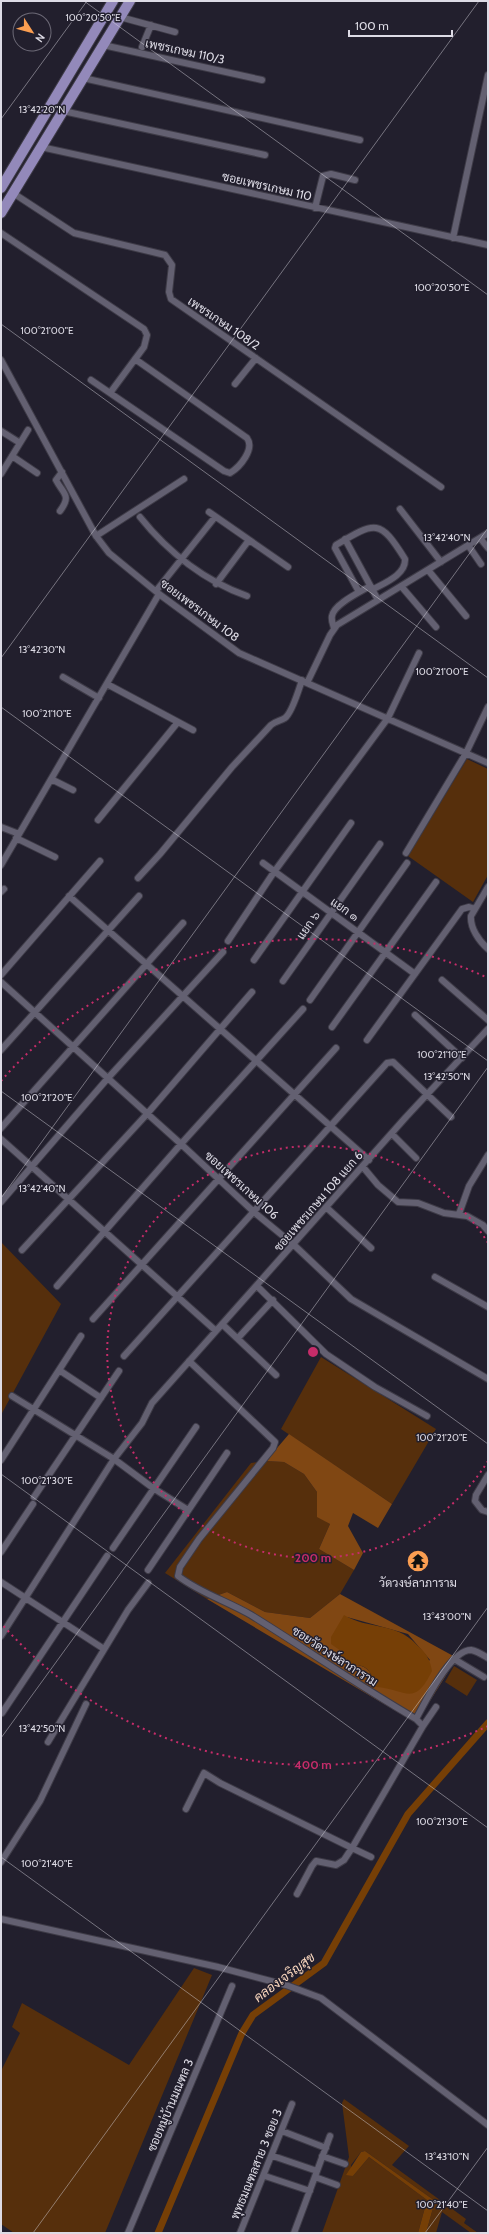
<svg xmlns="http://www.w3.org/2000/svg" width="489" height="2234" viewBox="0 0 489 2234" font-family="Cabin,Sarabun,sans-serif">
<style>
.green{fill:#562f0c}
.forest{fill:#804713;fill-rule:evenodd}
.water{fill:#763f06}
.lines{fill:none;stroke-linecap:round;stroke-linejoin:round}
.canal{stroke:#763f06;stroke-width:7}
.street-casing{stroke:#3e3b47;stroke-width:8}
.primary-casing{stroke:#3e3b47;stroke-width:12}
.street{stroke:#636071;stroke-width:6}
.primary{stroke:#9389ba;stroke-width:10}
.ticks{fill:none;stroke:#dddbe5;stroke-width:1;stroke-opacity:0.45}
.ring{fill:none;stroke:#c52c69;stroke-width:2;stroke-dasharray:2 4}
.labels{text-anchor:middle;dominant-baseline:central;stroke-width:3;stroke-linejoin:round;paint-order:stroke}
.street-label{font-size:12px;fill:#dddbe5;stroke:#221f2d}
.poi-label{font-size:12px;fill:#dddbe5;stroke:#221f2d}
.water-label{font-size:13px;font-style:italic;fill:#fbd8bf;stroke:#221f2d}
.ticks-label{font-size:10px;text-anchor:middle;fill:#dddbe5;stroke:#221f2d;stroke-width:3;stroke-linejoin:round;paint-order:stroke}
.centre{fill:#c52c69;stroke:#221f2d;stroke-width:2}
.ring-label{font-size:12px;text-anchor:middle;font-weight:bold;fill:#c52c69;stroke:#221f2d;stroke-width:3;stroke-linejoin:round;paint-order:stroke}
</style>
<rect width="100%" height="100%" fill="#221f2d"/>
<path class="green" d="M467 759 488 769V875L473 902 408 856Z
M1 1242 61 1304 1 1415Z
M321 1357 436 1429 392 1504 281 1429Z
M266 1461 284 1462 304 1474 317 1492V1516L330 1524 319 1549 354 1570 340 1594 310 1618 265 1612 227 1592 207 1599 165 1573 251 1463Z
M454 1666 477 1680 467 1696 445 1682Z
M194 1968 212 1975 105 2233H14L1 2224V2071L20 2033 12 2027 22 2003 129 2065Z
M344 2099 409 2146 392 2165 466 2219 464 2223 478 2233H471L442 2212 436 2233H426L435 2201 365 2151 361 2152 351 2165 353 2176 369 2157 427 2200 418 2233H322L349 2157 342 2103Z"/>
<path class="forest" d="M289 1434 392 1504 378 1528 353 1513 348 1526 363 1553 354 1570 319 1549 330 1524 317 1517V1492L304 1474 284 1462 266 1461Z
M227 1592 265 1612 310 1618 340 1594 457 1658 416 1723 207 1599ZM347 1617 408 1634 430 1660 382 1687H376C367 1655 356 1672 339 1658Z"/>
<path class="water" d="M344 1615C368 1630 395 1621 417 1645 426 1653 430 1659 432 1671 414 1708 406 1689 376 1687 367 1655 357 1672 339 1658L341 1651 331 1644V1637Z
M365 2151 435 2201 426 2233H418L427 2200 369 2157 353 2176 346 2175 361 2152Z"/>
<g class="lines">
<path class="canal" d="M158 2233 242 2033 253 2015 324 1963 408 1814 488 1723"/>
<g class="street-casing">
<path id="street" d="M120 17 175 32
M103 45 262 80
M142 47 151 25
M83 78 360 140
M63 111 265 155
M41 147 488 245
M13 193 74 233 165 255 172 265 169 292 171 299 441 487
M315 208 323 176 331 174 355 180
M1 233 144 329 147 335 144 347 110 393
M453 238 488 75
M1 360 96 536 109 553 159 594 239 653 488 763
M91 380 224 471 230 473C240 467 255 449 247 438L135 359
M235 384 256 358
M1 431 20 443
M12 456 37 473
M1 474 28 430
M400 509 441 562
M60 511C72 495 63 494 56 480L62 472
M209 512 288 567
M140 517C168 552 205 581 247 596
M96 536 184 479
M480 538 488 548
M345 539 378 600
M468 545 481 564
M428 570 466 616
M216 584 249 540
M401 586 436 627
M156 591 215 517
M359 592 335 548 336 545C376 521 380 519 405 559 406 575 384 583 372 590
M334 628C333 624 331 620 332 616 334 604 360 592 370 586
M63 677 99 698
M307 683 330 635 337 625 488 533
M107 684 193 730
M51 779 73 790
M98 820 178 722
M1 827 19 834
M16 838 55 857
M406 853 466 753 488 707
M263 863 415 974
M1 865 159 594
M138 878 160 854 232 767 271 725C276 721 280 721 285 718 292 713 299 689 302 680
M488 887 471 916C470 928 479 941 488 949
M1 892 4 889
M69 896 369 1160
M228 941 274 872 388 718 419 653
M254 960 351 823
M1 975 100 861
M442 980 488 1020
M283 981 380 844
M1 982 181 1144 254 1212 294 1245 351 1299 488 1379
M310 1000 407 863
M415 1015 462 1058
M332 1027 436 882
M367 1040 462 909 469 907 475 909
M1 1050 139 896
M1 1128 183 923
M392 1134 416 1158
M1 1139 216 1331
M363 1167 378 1185 398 1202 418 1203 444 1213 467 1216 483 1225 488 1231
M1 1202 108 1078 223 952
M327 1208 371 1248
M459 1214 469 1186 488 1155
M22 1250 147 1114 252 992
M435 1277 488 1307
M57 1286 181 1144 303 1009
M257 1286 326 1354 375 1387 427 1416
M93 1319 336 1048
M222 1324 276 1375
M238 1338 273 1300
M124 1356 387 1063 393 1062 451 1117
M59 1370 101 1398
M12 1396 114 1459 153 1488 188 1510
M1 1460 81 1336
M488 1475 476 1495 475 1501 482 1510 488 1512
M34 1497 119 1371
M113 1548 196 1427
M1 1552 33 1504
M148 1570 227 1453
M1 1582 104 1649
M1 1636 114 1459 142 1423 152 1403 406 1117 488 1029
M454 1659 484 1677
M2 1713 107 1556
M416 1719C425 1703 450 1650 471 1650 477 1651 483 1655 488 1658
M423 1726 436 1707
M48 1742 128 1610 148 1583
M186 1809 204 1773 220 1783 352 1848 423 1726 416 1719C359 1686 306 1649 251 1615 227 1601 200 1593 178 1576L180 1567 199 1539 273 1448 275 1442 189 1361
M1 1862 40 1801 86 1704
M297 1894 312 1866 316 1861 336 1865 344 1860 352 1848 371 1857
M1 1919 218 1967 286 1985 321 1998 488 2125
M282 2131 326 2148
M273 2156 317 2171
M322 2156 345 2164
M265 2176 310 2191
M315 2177 337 2185
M128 2233 232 1986
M240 2233 292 2104
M294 2233 330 2136"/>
</g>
<g class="primary-casing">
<path id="primary" d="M1 188 113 1
M1 213 130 1"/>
</g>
<use href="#street" class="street"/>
<use href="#primary" class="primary"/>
</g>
<path class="ticks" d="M84 1 488 295M1 119 87 1M1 324 488 678M1 658 479 1M1 707 488 1061M1 1091 488 1444M1 1198 488 528M1 1474 488 1828M1 1738 488 1067M1 1857 488 2211M33 2233 488 1607M425 2233 488 2147"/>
<g class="ring">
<path d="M488 1461A206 206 0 1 1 488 1243"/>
<path d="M488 1726A413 413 0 0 1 1 1623M1 1081A413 413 0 0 1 488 978"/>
</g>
<defs>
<g id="temple-disc" transform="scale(1.15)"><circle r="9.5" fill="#fb9e51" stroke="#221f2d"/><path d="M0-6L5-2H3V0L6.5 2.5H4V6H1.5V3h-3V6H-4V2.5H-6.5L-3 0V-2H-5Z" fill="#111"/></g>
</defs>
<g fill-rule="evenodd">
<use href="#temple-disc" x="418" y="1561"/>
</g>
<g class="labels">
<g class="street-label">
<text transform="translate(185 51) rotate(12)">เพชรเกษม 110/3</text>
<text transform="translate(267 186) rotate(13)">ซอยเพชรเกษม 110</text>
<text transform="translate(224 323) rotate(34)">เพชรเกษม 108/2</text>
<text transform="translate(200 610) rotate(37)">ซอยเพชรเกษม 108</text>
<text transform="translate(345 909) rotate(35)">แยก ๑</text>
<text transform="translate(308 925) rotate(-55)">แยก ๖</text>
<text transform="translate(242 1185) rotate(42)">ซอยเพชรเกษม 106</text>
<text transform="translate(318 1201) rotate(-49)">ซอยเพชรเกษม 108 แยก 6</text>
<text transform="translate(335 1656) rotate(33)">ซอยวัดวงษ์ลาภาราม</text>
<text transform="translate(170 2105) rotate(-67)">ซอยหมู่บ้านมณฑล 3</text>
<text transform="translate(256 2164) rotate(-68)">พุทธมณฑลสาย 3 ซอย 3</text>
</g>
<g class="poi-label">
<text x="418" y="1582">วัดวงษ์ลาภาราม</text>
</g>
<g class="water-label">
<text transform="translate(284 1977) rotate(-37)">คลองเจริญสุข</text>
</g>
</g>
<g class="ticks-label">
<text x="93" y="21">100°20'50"E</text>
<text x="42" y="113">13°42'20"N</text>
<text x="442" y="291">100°20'50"E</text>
<text x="47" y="334">100°21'00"E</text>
<text x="447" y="541">13°42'40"N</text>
<text x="42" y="653">13°42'30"N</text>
<text x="442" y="675">100°21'00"E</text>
<text x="47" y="717">100°21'10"E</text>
<text x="442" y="1058">100°21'10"E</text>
<text x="447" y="1080">13°42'50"N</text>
<text x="47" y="1101">100°21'20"E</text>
<text x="42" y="1192">13°42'40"N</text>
<text x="442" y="1441">100°21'20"E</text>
<text x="47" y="1484">100°21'30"E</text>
<text x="447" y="1620">13°43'00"N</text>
<text x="42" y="1732">13°42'50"N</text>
<text x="442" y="1825">100°21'30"E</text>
<text x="47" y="1867">100°21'40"E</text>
<text x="447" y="2160">13°43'10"N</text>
<text x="442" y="2208">100°21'40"E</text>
</g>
<circle cx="313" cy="1352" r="6" class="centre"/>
<g class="ring-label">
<text x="313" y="1562">200 m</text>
<text x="313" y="1769">400 m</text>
</g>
<rect width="489" height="2234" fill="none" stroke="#dddbe5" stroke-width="4"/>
<g transform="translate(32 32) rotate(126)"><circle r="19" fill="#221f2d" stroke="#6d6a77"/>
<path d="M0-3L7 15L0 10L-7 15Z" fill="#fb9e51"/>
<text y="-6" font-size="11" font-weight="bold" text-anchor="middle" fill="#dddbe5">N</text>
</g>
<path d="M349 30v6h103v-6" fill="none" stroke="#dddbe5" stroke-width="2"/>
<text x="355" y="30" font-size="12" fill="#dddbe5" stroke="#221f2d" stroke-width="3" paint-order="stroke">100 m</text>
</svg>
